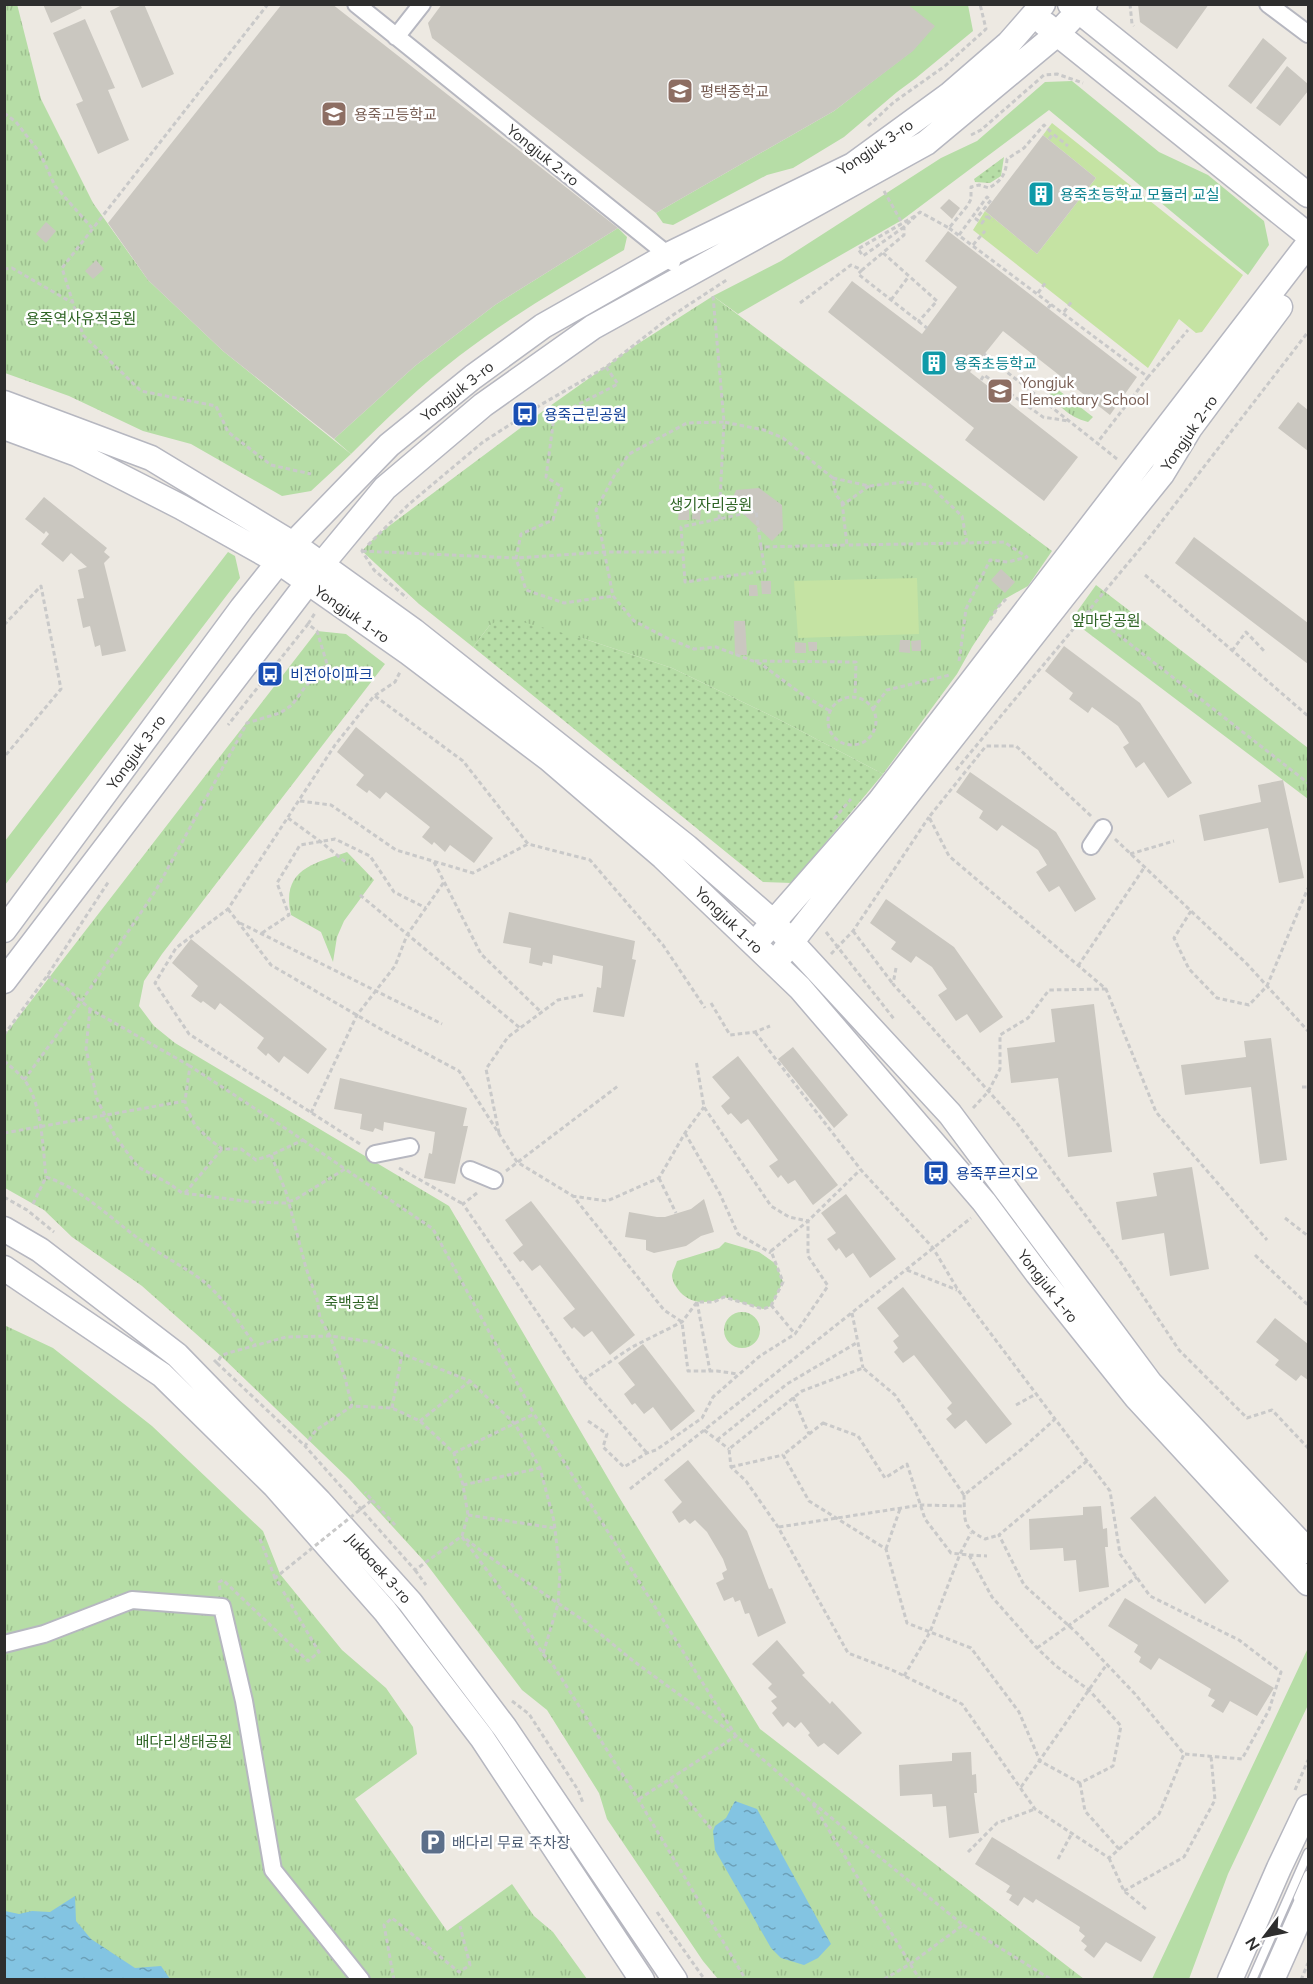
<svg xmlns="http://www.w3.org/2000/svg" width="1313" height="1984" viewBox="0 0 1313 1984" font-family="Mulish,'Noto Sans KR',sans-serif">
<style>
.grass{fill:#b6dda6}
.park{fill:url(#park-tufts)}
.garden{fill:url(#garden-dots)}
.pitch{fill:#c5e3a3}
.water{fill:url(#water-ripples)}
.building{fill:#cac7c0}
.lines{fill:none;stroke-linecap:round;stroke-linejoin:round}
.lane-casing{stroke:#b6b7c0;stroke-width:11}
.street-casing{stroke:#b6b7c0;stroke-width:20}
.secondary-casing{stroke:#b6b7c0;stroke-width:27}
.path{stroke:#c9c9c9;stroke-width:3;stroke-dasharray:4.5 3;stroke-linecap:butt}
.lane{stroke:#fff;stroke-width:8}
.street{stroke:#fff;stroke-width:16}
.secondary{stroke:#fff;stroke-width:24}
.path-bridge{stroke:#c9c9c9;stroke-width:3;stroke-dasharray:4.5 3;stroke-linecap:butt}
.labels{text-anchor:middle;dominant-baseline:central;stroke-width:5;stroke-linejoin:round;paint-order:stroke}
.education-label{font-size:15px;fill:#785e54;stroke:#fff;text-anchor:start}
.street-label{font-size:15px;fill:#2e2e2e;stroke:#fff}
.culture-label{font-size:15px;fill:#0d838f;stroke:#fff;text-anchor:start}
.park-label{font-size:15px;fill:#2e6424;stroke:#fff}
.transit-label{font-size:15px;fill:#164399;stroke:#fff;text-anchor:start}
.service-label{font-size:15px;fill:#4e5e75;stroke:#fff;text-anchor:start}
</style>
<defs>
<pattern id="park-tufts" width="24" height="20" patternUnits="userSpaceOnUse" patternTransform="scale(1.5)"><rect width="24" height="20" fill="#b6dda6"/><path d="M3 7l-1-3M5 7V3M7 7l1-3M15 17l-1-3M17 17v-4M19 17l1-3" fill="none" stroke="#9dbe8f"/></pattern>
<pattern id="garden-dots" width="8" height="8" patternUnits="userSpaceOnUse" patternTransform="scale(1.5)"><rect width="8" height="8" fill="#b6dda6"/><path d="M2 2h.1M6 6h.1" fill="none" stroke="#9dbe8f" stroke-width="1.8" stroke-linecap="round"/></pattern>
<pattern id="water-ripples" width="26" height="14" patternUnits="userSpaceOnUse" patternTransform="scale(1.5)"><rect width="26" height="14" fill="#83c4e2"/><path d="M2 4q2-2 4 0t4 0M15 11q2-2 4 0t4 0" fill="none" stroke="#6ca0b8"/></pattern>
</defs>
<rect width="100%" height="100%" fill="#ede9e2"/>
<path class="grass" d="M907 5H968L973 31 916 78 897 92 844 137 793 168 767 175 673 225 663 223 656 213 834 111 912 51Z
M1072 81 1159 152 1208 175 1264 221 1269 245 1248 275 1049 110 902 220 738 314 713 296 781 261 941 158 977 141 1045 82Z
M618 228 627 237 624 250C568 283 511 316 459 356 421 385 385 420 351 454L334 439 415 366 495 305Z
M228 552 235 556 240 578 5 885V841Z
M1308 1648V1705L1228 1874 1189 1979H1152Z"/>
<path class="park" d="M17 4 41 99 93 203 148 280 223 351 351 454 311 491 282 496 191 444 143 431 69 396 5 373 4 5Z
M713 296 1052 551 1028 586 1003 600 972 647 957 674 883 774 780 720 672 668 585 639 490 625 473 647 419 604 362 551 377 535 543 411 636 345Z
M1052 385 1093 417 1088 422C1068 417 1055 403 1044 386Z
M1096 585 1308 748V799L1071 620Z
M317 631 346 634 385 664 162 954 144 981 139 1006 154 1026 175 1043 449 1206 619 1497 760 1729 1084 1979H718L703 1961 607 1819 599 1793 547 1710 522 1690 425 1562 349 1479 221 1356 142 1286 72 1237 44 1210 5 1188 4 1036Z
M347 852 374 880 344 921 337 937 333 962 321 932 291 915C281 870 312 864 347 852Z
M725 1242 759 1252 776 1264 783 1282 771 1306 763 1309 724 1297C709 1304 692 1305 680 1292 676 1287 672 1281 672 1275 673 1270 676 1265 677 1261L719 1248Z
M724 1330a18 18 0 1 1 36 0a18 18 0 1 1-36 0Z
M4 1325 53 1348 152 1426 263 1531 280 1574 342 1650 386 1688 413 1727 417 1754 355 1799 447 1931 512 1884 534 1916 553 1932 587 1979H5Z"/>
<path class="garden" d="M1004 157 1001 176 990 183 975 182 974 179Z
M504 617 585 639 672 668 780 720 883 774 792 883 763 882 473 647 490 625Z"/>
<path class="pitch" d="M1052 123 1243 275 1202 332 1196 333 1179 319 1148 368 973 230 985 211 1037 254 1096 178 1043 135Z
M917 578 919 634 798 638 794 581Z"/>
<path class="water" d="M735 1801 757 1809 831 1944 818 1958 804 1965 781 1958 771 1948 715 1850 713 1831 715 1826 726 1818Z
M75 1896 76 1921 91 1939 135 1968 161 1966 170 1979H5V1911L19 1914 32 1911 50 1912Z"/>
<path class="building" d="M43 4H80L82 8 51 23Z
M124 4H144L174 74 142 88 110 11Z
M282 4H332L618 228 495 305 415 366 334 439 223 351 148 280 108 223Z
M442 4H907L935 26 913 51 834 111 656 213 432 38 428 23Z
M1138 4H1209L1177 49 1140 22Z
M85 19 115 88 108 90 129 140 98 154 76 104 83 101 53 33Z
M1263 38 1287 58 1251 104 1228 86Z
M1287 66 1308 84V91L1280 126 1256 108Z
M1043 135 1096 178 1037 254 985 211Z
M949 199 960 208 952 219 940 208Z
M46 222 56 231 46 243 36 234Z
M948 231 1137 377 1110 415 1003 331 970 372 1078 457 1044 501 965 440 974 428 828 312 852 281 922 334 957 287 925 261Z
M96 260 104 269 93 279 85 271Z
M1298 402 1308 410V451L1278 428Z
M759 488 782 505 783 530 772 541 731 502 736 490Z
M44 497 107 548 104 552 110 557 104 563 126 651 102 656 100 645 95 647 90 626 83 628 77 599 84 598 78 570 87 567 71 553 63 562 41 544 49 534 46 531 44 534 25 519Z
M693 508 701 509 700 520 692 519Z
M679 509 689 510V520H678Z
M1194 537 1308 623V664L1175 563Z
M1001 569 1015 582 1005 593 991 580Z
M761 581H771V594H762Z
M749 585H757L758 596H749Z
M734 621H745L747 655H735Z
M900 640H910V653L899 652Z
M921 640V651H912L911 641Z
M795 642 806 643V653H795Z
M808 642H817V651H809Z
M1064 646 1140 703 1192 783 1168 798 1144 762 1136 768 1123 747 1129 743 1118 726 1092 707 1088 713 1069 699 1073 693 1045 671Z
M356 727 493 838 474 863 450 845 445 852 434 842 432 845 422 837 430 827 386 792 380 799 369 790 367 793 356 785 364 775 337 752Z
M970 772 1056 832 1096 899 1075 912 1059 886 1049 892 1036 872 1047 865 1038 850 1002 825 997 831 979 818 983 811 956 792Z
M1283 780 1304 878 1279 883 1268 828 1204 841 1199 815 1261 802 1258 785Z
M886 899 954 947 1003 1017 980 1033 967 1014 956 1021 938 995 947 989 932 967 916 956 911 963 891 949 896 942 870 923Z
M509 912 635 941 632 959 636 960 624 1017 593 1012 597 987 601 988 603 966 553 955 552 964 543 962 542 966 529 963 531 948 503 943Z
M191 939 327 1049 308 1074 284 1056 279 1063 268 1053 266 1056 257 1048 264 1038 220 1003 215 1010 203 1001 201 1003 191 996 198 986 172 963Z
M1094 1004 1112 1152 1068 1157 1058 1078 1011 1083 1007 1048 1055 1042 1051 1009Z
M1271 1038 1287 1160 1260 1164 1251 1087 1185 1095 1181 1065 1246 1057 1244 1041Z
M793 1047 848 1115 834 1128 778 1059Z
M738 1056 838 1185 813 1205 795 1180 788 1184 781 1175 778 1178 769 1166 778 1160 748 1119 741 1124 731 1113 728 1115 721 1106 730 1098 712 1077Z
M340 1078 467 1108 463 1126H468L455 1184 424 1178 429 1153 432 1154 435 1132 384 1122 383 1131 375 1128 373 1132 360 1129 362 1114 334 1109Z
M1192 1167 1209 1269 1170 1276 1164 1233 1122 1240 1116 1202 1157 1196 1153 1173Z
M846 1194 896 1259 870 1278 853 1253 846 1258 839 1248 836 1251 827 1239 836 1233 821 1213Z
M704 1199 714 1232 701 1236 686 1246 654 1253 646 1250V1240L625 1237 629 1212 657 1217H665L691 1209Z
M531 1201 635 1335 610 1355 592 1331 584 1337 574 1327 572 1329 563 1318 575 1309 540 1265 532 1271 523 1260 520 1262 513 1253 523 1245 505 1220Z
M903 1287 1012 1424 986 1444 966 1420 955 1429 946 1419 952 1414 947 1408 952 1403 914 1355 903 1363 894 1352 898 1348 893 1341 899 1336 877 1308Z
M1275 1318 1308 1344V1380L1301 1375 1296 1381 1275 1365 1279 1360 1256 1342Z
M643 1344 695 1411 671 1431 653 1407 644 1414 635 1403 632 1405 624 1394 635 1385 618 1363Z
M688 1460 747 1531 769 1589 772 1588 786 1623 758 1637 749 1613 745 1614 740 1600 735 1602 733 1597 724 1601 716 1583 724 1579 722 1573 727 1570 723 1559 707 1532 695 1520 690 1524 685 1519 679 1523 672 1512 682 1502 664 1480Z
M1155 1496 1229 1581 1205 1604 1130 1518Z
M1101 1506 1103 1529 1107 1528 1108 1547H1105L1109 1587 1079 1592 1076 1560 1064 1561 1063 1548 1030 1550 1029 1519 1083 1515V1507Z
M1125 1598 1274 1688 1257 1716 1230 1701 1223 1713 1211 1706 1215 1700 1208 1696 1211 1689 1159 1658 1151 1670 1139 1662 1141 1657 1134 1652 1138 1645 1108 1626Z
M777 1640 805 1673 802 1675 830 1704 832 1701 862 1733 838 1755 824 1743 818 1747 808 1735 810 1733 801 1722 795 1728 788 1722 783 1727 772 1713 777 1708 771 1701 777 1697 768 1688 772 1684 752 1664Z
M971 1752 972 1775 976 1774 977 1793H974L979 1833 949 1838 946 1806 933 1807 932 1794 900 1796 899 1765 952 1761V1753Z
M992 1837 1156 1937 1141 1962 1106 1942 1094 1958 1084 1950 1087 1946 1081 1941 1085 1936 1079 1931 1080 1927 1036 1899 1033 1903 1024 1897 1018 1906 1009 1900 1012 1895 1006 1892 1010 1886 975 1864Z"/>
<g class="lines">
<g class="lane-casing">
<path id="lane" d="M1298 1898 1308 1875
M1252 1980 1308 1853"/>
</g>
<g class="street-casing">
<path id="street" d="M356 4 668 255 672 262
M1268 4 1308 34
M396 37 422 4
M1091 846 1103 828
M375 1154 410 1147
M470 1170 494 1180
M4 1644 44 1634 132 1600 222 1607 244 1701 273 1870 361 1980"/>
</g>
<g class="secondary-casing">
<path id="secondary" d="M1070 4 1308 195
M1045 24 1308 235
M4 403 151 458 293 544 414 631 687 847 771 920 950 1114 1150 1383 1308 1551
M4 427 77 454 181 507 279 562 409 653 549 759 663 857 800 988 984 1202 1037 1273 1136 1397 1308 1583
M4 930 242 608 293 544 389 445 473 377 543 326 668 255 853 165 949 95 1009 43 1043 4
M763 934 879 802 1308 244
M782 954 1066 593 1162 474 1190 428 1280 307
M4 981 322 564 385 488 483 405 593 327 926 143 1057 34 1085 4
M4 1229 40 1250 177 1355 319 1501 410 1602 505 1728 675 1980
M4 1268 162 1375 275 1486 385 1611 482 1738 642 1980
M1230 1980 1279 1868 1308 1807
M1272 1980 1308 1899"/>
</g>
<path class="path" d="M268 4 62 268 83 335 141 391 216 406 228 432 271 465 311 474
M1130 4 1132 24 1134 26
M4 113 16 122 40 153 55 186 92 228
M868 126 894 102 945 66 986 29 980 4
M971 135 981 130 1044 75 1057 74 1083 83
M1049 139 1053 134 1068 146
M884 191 902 223
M987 216 993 221
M904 227 863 256 858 249 915 216
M949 228 1148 377 1188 330
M959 235 987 197 991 200 976 219 982 223 987 216
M973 245 985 231
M883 253 937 301 918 322
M4 269 12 268 71 302
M862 270 858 274 927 328
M1038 293 1046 282
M713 296 724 422 764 430 783 438 833 478
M891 300 909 276
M800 303 851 265 862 270 904 235V227L920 212 949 228 968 205 971 199V187L979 185 989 188C1002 180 1006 174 1007 159L1024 148 1044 125 1053 134
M1048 308 1052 303
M1064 312 1072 301
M984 354 1097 443
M606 367 618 384 554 417 546 477 562 487 553 520 521 534 516 558 526 590 564 603 613 596
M981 380 984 375 1043 417 1068 421
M1117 459 1097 443 1148 377
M869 486 844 504 836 495 833 478 869 486 905 482 929 485 962 516 967 543 1004 542 1027 557 1008 562 990 560 966 609 959 662
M842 502 847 545 967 543
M719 519 724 422 687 423 629 454 614 476 596 510 613 596 634 621 667 638 694 649 716 647 761 664 803 695 830 711
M368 545 408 505 483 442 542 404 606 367 670 317 728 279
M761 547 756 511 681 527 685 582 765 571 761 547 847 545
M363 549 362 551 374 570 407 598
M362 551 516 558 605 552H683
M1145 575 1308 716
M1088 611 1308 783
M990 620 998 607 1006 599
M308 624 315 613
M4 625 41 586 61 689 5 756 4 754
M1232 651 1246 632 1266 653
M755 661 856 662 855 697
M375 696 463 761 528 844 590 860 663 945 705 1008
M828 721a24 24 0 1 1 48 0a24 24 0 1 1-48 0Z
M873 709 887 690 950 675
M956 770 1149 538 1308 332
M300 801 331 805 396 850 473 873 528 844
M1091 816 1016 746H986L929 817 949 856 1106 989 1156 1112 1267 1240
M288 818 321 842 348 864
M834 819 851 799
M1115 839 1247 964 1308 1031
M1130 854 1174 841
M434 862 481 954 541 1012
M360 895 520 1028
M228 909 271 965 384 1031 459 1071 517 1162 573 1196 664 1310 682 1322 688 1371H717L738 1374
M1191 911 1174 938 1189 969 1217 998 1249 1005 1267 986 1308 888
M240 923 442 1024
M853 931 893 984
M826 932 894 1019
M262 933 289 915 277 883 300 845 335 839 370 856 394 892 426 908
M831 954 853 931 929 817
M1078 966 1144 868
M896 968 893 984 1016 1122 1121 1263 1179 1350 1247 1418 1272 1410 1308 1448
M47 976 63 985 90 1009 190 1066
M711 1003 730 1035 755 1032 770 1026
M90 1009 86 1049 97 1099 115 1136 138 1167 170 1184 182 1193 253 1202 285 1203 296 1199 345 1169 433 1229 534 1414
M755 1032 861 1170 933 1248 958 1290 1055 1419
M4 1035 47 976 109 881
M4 1061C11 1067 19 1073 25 1081 42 1103 43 1150 46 1177
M24 1080 81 1002 156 890 247 723 280 713 292 705 305 687 327 664 317 631 308 624 228 725
M1302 1087H1308
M973 1108 988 1092 1000 1069V1035L1028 1018 1049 990 1106 989
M311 1113 357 1015 395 966 407 935 444 882
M4 1133 185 1101 190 1066 303 1140 271 1155 256 1160 241 1149H222L208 1138 195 1125 186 1107 185 1101
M499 1133 486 1069 508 1037 558 1000 583 995
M685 1133 720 1194 738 1234 771 1253
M303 1140 345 1169
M360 1144 189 1034 155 983 176 948 228 909 335 745 374 696 395 682 400 672
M271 1155 286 1192 306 1268 317 1299 320 1318 330 1336 345 1378 352 1406
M399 1168 463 1204
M506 1171 618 1086
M659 1178 676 1213
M185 1193 222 1149
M477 1193 463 1204 583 1380 647 1453
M572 1196 607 1201 659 1178 685 1133 704 1107
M4 1197 27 1210 54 1232
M33 1204 46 1177C84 1189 117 1225 149 1246 166 1258 186 1268 203 1281 224 1298 239 1323 255 1345
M1285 1218 1308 1236
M1255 1255 1308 1305
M907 1270 957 1290
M697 1302 710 1371
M771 1305 795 1334
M852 1313 863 1368
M214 1360 217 1363 221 1356 228 1353 286 1337 330 1336 373 1342 470 1381 515 1424 540 1468 554 1521 560 1573 558 1604 543 1654
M217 1363 305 1446 316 1430 352 1406 392 1408 420 1421 454 1453 463 1485 468 1515 462 1536 415 1570 305 1446
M583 1380 632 1347 682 1322 697 1302H714L724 1297 763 1309 771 1306 783 1282 771 1251 808 1221 860 1170
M793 1397 809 1434
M1016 1405 1036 1394
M392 1408 402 1354
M420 1421 470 1381
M588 1421 607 1434 603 1447 624 1467 647 1453 656 1450 702 1418 713 1397 760 1356 795 1334 828 1286 808 1256V1221L789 1217 771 1206 704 1107 696 1060
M823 1423 858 1436 885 1478 907 1464 925 1519 951 1553 969 1555 992 1597 1037 1648 1056 1666 1089 1690 1121 1726 1113 1766 1080 1783 1040 1761 1019 1712 971 1648 907 1623 886 1549 809 1501 783 1455Z
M704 1430 729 1449
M717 1440 787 1384 858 1342
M454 1453 534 1414 736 1736
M1087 1461 999 1535 1024 1585 1079 1635 1135 1694 1184 1754 1242 1759 1269 1710 1281 1672 1239 1640 1150 1596 1120 1554 1110 1491 1055 1419 1023 1448 964 1495 895 1395 863 1368 802 1391 729 1449 731 1467 746 1481 778 1527 848 1653 892 1670 962 1704 1035 1809 1109 1858 1159 1814 1184 1754
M731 1467 783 1455
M463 1485 540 1468
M630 1489 971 1218
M964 1495C965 1519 961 1528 985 1539L999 1535
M372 1500 395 1525
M468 1515 554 1528
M779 1527 921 1505 964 1506
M462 1537 510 1601 543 1654 553 1665 638 1799 746 1980
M260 1539 275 1578
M466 1539 485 1554 586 1622 632 1660 732 1733
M886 1549 900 1509
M969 1555 987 1556
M415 1570 426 1585
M220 1590 219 1582 223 1580 308 1661 319 1652 283 1591
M1037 1648 1137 1577
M904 1676 930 1632 960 1554 971 1533
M512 1701 529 1714 578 1790 583 1803
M670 1779 713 1831
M1080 1783 1085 1811 1119 1849
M1021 1787 1107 1664
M1295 1790 1308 1760
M639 1799 736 1736 812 1802 963 1925 910 1964 883 1980
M813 1804 920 1980
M968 1852 997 1823 1035 1809
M1109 1858 1124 1891 1147 1910
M1058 1859 1072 1833
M1124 1891 1184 1857 1215 1800 1211 1756
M657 1912 705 1980
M963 1925 1052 1980
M394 1980 384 1925 392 1918 459 1972 470 1965 460 1926
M1301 1980 1308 1963"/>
<use href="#lane" class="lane"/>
<use href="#street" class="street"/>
<use href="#secondary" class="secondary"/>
<path class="path-bridge" d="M280 1585 275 1578 372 1500 365 1492"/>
</g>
<defs>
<g id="school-square" transform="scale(1.35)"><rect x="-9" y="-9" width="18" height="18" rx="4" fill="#8d6e63" stroke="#fff"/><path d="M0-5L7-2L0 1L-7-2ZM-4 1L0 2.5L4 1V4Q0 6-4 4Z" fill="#fff"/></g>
<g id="building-square" transform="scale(1.35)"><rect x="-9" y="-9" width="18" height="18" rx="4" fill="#0f9aa8" stroke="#fff"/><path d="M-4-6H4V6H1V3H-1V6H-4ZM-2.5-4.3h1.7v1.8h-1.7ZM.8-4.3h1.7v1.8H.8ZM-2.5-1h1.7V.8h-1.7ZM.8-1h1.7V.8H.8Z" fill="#fff"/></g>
<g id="bus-square" transform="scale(1.35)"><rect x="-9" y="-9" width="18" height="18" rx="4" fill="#1a4fb4" stroke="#fff"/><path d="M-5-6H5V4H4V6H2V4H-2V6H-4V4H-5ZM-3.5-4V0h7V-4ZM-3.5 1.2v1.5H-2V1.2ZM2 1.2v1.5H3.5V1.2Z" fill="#fff"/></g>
<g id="parking-square" transform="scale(1.35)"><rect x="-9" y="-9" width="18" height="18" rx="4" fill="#5c6f8a" stroke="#fff"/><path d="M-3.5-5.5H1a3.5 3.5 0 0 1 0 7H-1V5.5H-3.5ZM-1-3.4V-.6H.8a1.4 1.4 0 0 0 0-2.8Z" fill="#fff"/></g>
</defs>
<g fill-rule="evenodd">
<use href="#school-square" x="680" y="91"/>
<use href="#school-square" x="334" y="114"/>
<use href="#building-square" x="1041" y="194"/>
<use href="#building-square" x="934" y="363"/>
<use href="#school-square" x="1000" y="391"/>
<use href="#bus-square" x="525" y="414"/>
<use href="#bus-square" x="270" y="674"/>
<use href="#bus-square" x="936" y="1173"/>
<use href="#parking-square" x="433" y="1842"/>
</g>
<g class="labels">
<g class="education-label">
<text x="700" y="91">평택중학교</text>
<text x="354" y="114">용죽고등학교</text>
<text x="1020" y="382">Yongjuk<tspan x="1020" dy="17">Elementary School</tspan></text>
</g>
<g class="street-label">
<text transform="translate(875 147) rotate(-34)">Yongjuk 3-ro</text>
<text transform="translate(543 155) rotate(39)">Yongjuk 2-ro</text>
<text transform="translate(457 391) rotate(-38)">Yongjuk 3-ro</text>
<text transform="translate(1189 433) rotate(-56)">Yongjuk 2-ro</text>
<text transform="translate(352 614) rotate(35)">Yongjuk 1-ro</text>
<text transform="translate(136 752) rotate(-54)">Yongjuk 3-ro</text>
<text transform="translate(729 920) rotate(44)">Yongjuk 1-ro</text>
<text transform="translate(1048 1286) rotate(52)">Yongjuk 1-ro</text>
<text transform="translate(379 1568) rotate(48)">Jukbaek 3-ro</text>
</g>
<g class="culture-label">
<text x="1060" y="194">용죽초등학교 모듈러 교실</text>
<text x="954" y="363">용죽초등학교</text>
</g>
<g class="park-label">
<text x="81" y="318">용죽역사유적공원</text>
<text x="711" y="504">생기자리공원</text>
<text x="1106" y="620">앞마당공원</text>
<text x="352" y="1302">죽백공원</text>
<text x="184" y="1741">배다리생태공원</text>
</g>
<g class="transit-label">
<text x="544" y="414">용죽근린공원</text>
<text x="290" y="674">비전아이파크</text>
<text x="956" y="1173">용죽푸르지오</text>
</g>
<g class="service-label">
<text x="452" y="1842">배다리 무료 주차장</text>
</g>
</g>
<rect width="1313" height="1984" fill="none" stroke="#2e2e2e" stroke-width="12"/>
<g transform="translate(1265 1936) rotate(238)" stroke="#ffffff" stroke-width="4.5" paint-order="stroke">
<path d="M0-4.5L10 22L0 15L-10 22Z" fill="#2e2e2e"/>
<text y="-9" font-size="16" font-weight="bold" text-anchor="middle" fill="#2e2e2e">N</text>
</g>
</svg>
